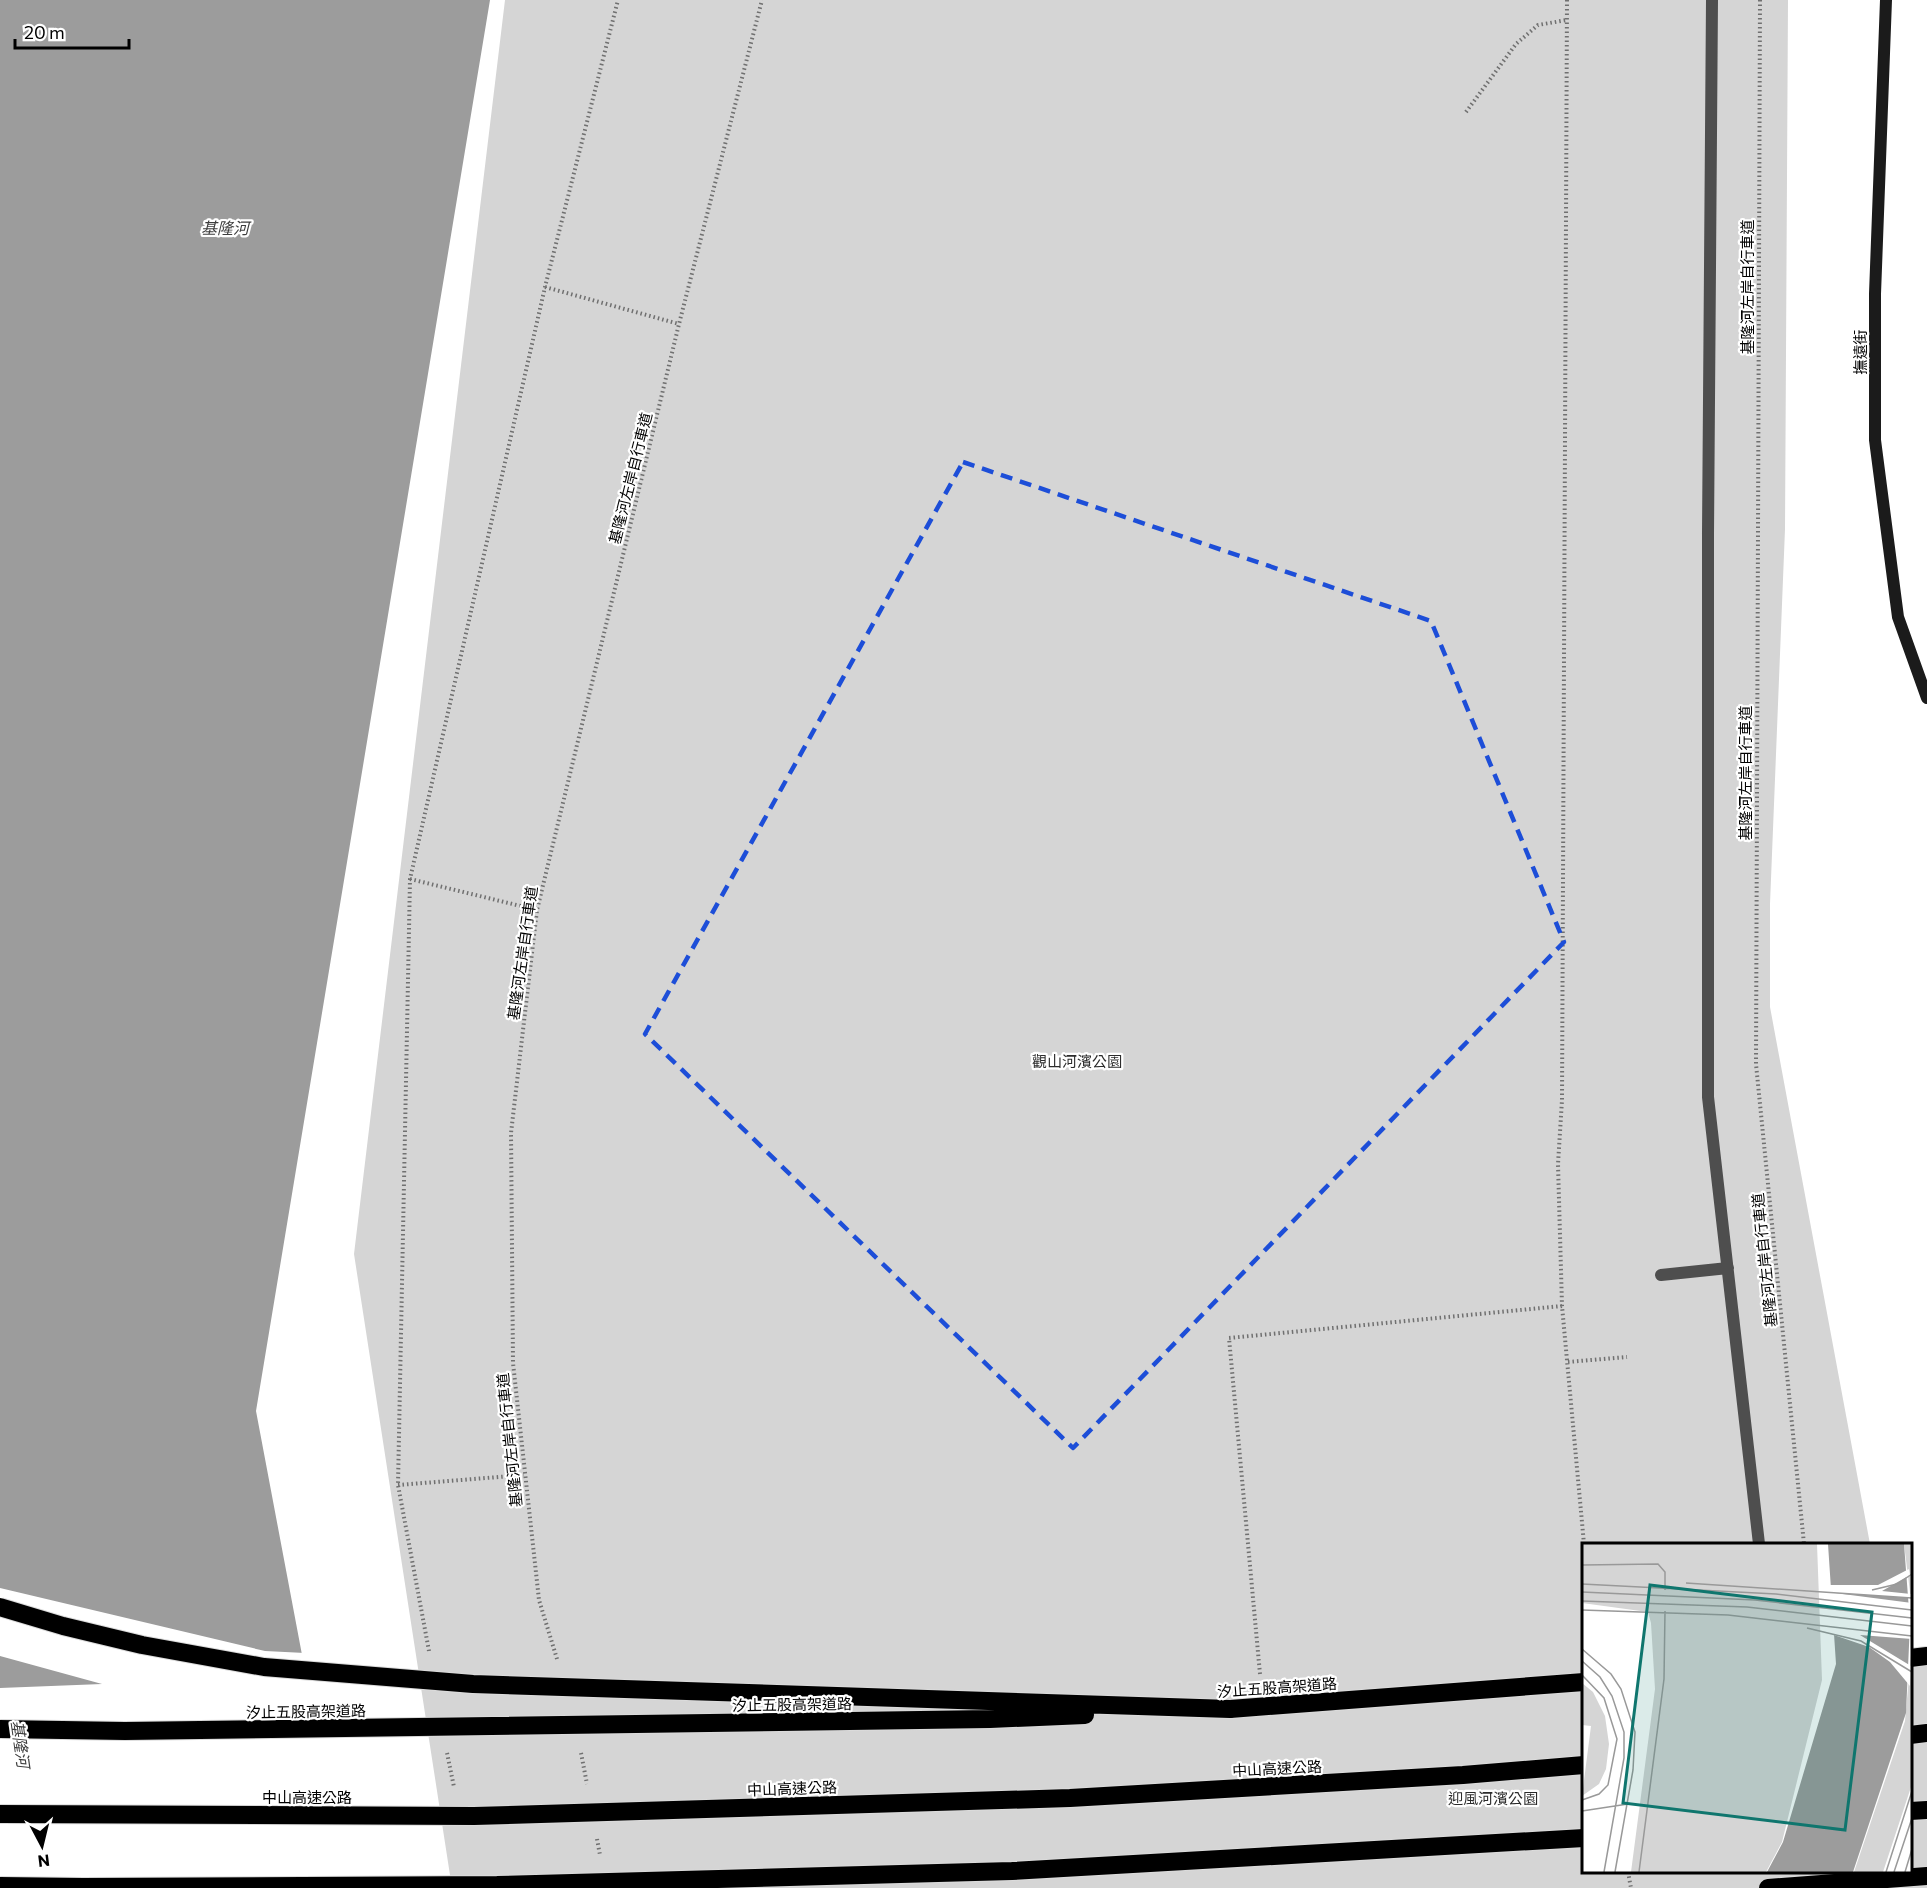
<svg xmlns="http://www.w3.org/2000/svg" width="1927" height="1888" viewBox="0 0 1927 1888" font-family="Commissioner,'Noto Sans TC',sans-serif">
<style>
.green{fill:#d5d5d5}
.water{fill:#9c9c9c}
.pier{fill:#fff}
.lines{fill:none;stroke-linecap:round;stroke-linejoin:round}
.motorway-casing{stroke:#dbdbdb;stroke-width:20}
.path{stroke:#707070;stroke-width:4;stroke-dasharray:1.5 3;stroke-linecap:butt}
.service{stroke:#4e4e4e;stroke-width:12}
.secondary{stroke:#1b1b1b;stroke-width:12}
.motorway{stroke:#000;stroke-width:18}
.motorway-bridge-casing{stroke:#dbdbdb;stroke-width:20;stroke-linecap:butt}
.motorway-bridge{stroke:#000;stroke-width:18}
.marked{fill:none;stroke:#1d4ed8;stroke-width:4.5;stroke-dasharray:12 8;stroke-linejoin:round}
.labels{text-anchor:middle;dominant-baseline:central;stroke-width:4.5;stroke-linejoin:round;paint-order:stroke}
.street-label{font-size:15px;fill:#000;stroke:#fff}
.park-label{font-size:15px;fill:#2c2c2c;stroke:#fff}
.water-label{font-size:16px;font-style:italic;fill:#3d3d3d;stroke:#fff}
.inset-road{fill:none;stroke:#999;stroke-width:1.5}
.view{fill:#0f766e;fill-opacity:0.15;stroke:#0f766e;stroke-width:3}
.inset-edge{fill:none;stroke:#000;stroke-width:3}
</style>
<rect width="100%" height="100%" fill="#fff"/>
<path class="green" d="M505 0H1788L1785 529 1770 904V1007L1870 1544H1584V1872H1910L1911 1648 1927 1651V1888H452L354 1254Z"/>
<path class="water" d="M0 0H490L256 1411 346 1888H0Z"/>
<path class="pier" d="M0 1588 265 1651 305 1653 349 1888H0V1688L102 1684 0 1656Z"/>
<g class="lines">
<g class="motorway-casing">
<path id="motorway" d="M1910 1658 1927 1656
M1230 1709 1584 1682
M1910 1735 1927 1733
M1910 1811 1927 1810"/>
</g>
<path class="path" d="M1567 0 1562 1100 1558 1164 1562 1306 1584 1544
M1760 0 1756 1064 1804 1544
M1466 112 1516 44 1538 25 1567 20
M545 287 679 324
M410 879 537 910
M1568 1362 1627 1357
M398 1485 524 1475
M429 1651 398 1485 410 879 545 287 618 0
M557 1659 539 1600 513 1363 511 1133 537 910 679 324 762 0
M1260 1674 1229 1338 1562 1306
M447 1753 454 1787
M581 1753 587 1784
M597 1839 600 1855
M1628 1872 1631 1888"/>
<path class="service" d="M1712 0 1708 534V1097L1759 1544
M1661 1275 1728 1268"/>
<path class="secondary" d="M1886 0 1875 294V440L1898 617 1927 698"/>
<use href="#motorway" class="motorway"/>
<g class="motorway-bridge-casing">
<path id="motorway-bridge" d="M0 1607 63 1626 142 1645 264 1667 473 1684 1230 1709
M0 1729 125 1731 990 1719 1085 1715
M0 1814 474 1816 1070 1798 1463 1775 1584 1765
M0 1886 83 1887 497 1885 1012 1871 1584 1838
M1768 1888 1927 1876"/>
</g>
<use href="#motorway-bridge" class="motorway-bridge"/>
</g>
<path class="marked" d="M963 462 1431 621 1564 942 1073 1448 645 1034Z"/>
<g class="labels">
<g class="street-label">
<text transform="translate(1747 287) rotate(-90)">基隆河左岸自行車道</text>
<text transform="translate(1860 352) rotate(-90)">撫遠街</text>
<text transform="translate(630 478) rotate(-76)">基隆河左岸自行車道</text>
<text transform="translate(1745 773) rotate(-90)">基隆河左岸自行車道</text>
<text transform="translate(522 953) rotate(-82)">基隆河左岸自行車道</text>
<text transform="translate(1764 1260) rotate(-96)">基隆河左岸自行車道</text>
<text transform="translate(509 1440) rotate(-96)">基隆河左岸自行車道</text>
<text transform="translate(1277 1687) rotate(-4)">汐止五股高架道路</text>
<text transform="translate(792 1704) rotate(-1)">汐止五股高架道路</text>
<text transform="translate(306 1711) rotate(-1)">汐止五股高架道路</text>
<text transform="translate(1277 1768) rotate(-3)">中山高速公路</text>
<text transform="translate(792 1788) rotate(-2)">中山高速公路</text>
<text x="307" y="1797">中山高速公路</text>
</g>
<g class="park-label">
<text x="1077" y="1061">觀山河濱公園</text>
<text x="1493" y="1798">迎風河濱公園</text>
</g>
<g class="water-label">
<text x="225" y="227">基隆河</text>
<text transform="translate(21 1744) rotate(82)">基隆河</text>
</g>
</g>
<g transform="translate(1582 1543)">
<rect width="330" height="330" fill="#fff"/>
<path d="M0 1H235L240 137 200 299 184 329H49L73 146 69 80 66 69 0 60ZM322 1H330V65ZM330 101V241L301 329H272L323 178ZM0 140 11 149 23 173 27 201 24 226 17 241 0 253 9 183 0 182Z" fill="#d5d5d5"/>
<path d="M246 1H322L328 80 324 170 271 329H185L201 299 254 121Z" fill="#9c9c9c"/>
<path d="M327 26 328 32 300 48 329 51V55L253 50 330 60V96L278 92 329 123 328 143 308 119 287 104 249 91 246 42H296Z" fill="#fff"/>
<path class="inset-road" d="M0 22 76 21 83 29V47M104 40 330 55M0 41 194 51 330 67M290 47 315 41 330 31M0 49 173 57 330 75M0 58 165 64 330 83M0 67 146 72 330 93M225 85 279 98 330 129M0 106 29 131 39 146 53 189 51 227 33 329M0 118 18 134 30 153 42 189V215L22 329M0 132 22 155 35 196 26 242 17 251 0 257M0 268 46 261M57 329 82 136 83 68M304 329 330 248M312 329 330 275M323 329 330 306"/>
<path class="view" d="M68 42 290 69 263 287 41 260Z"/>
<rect width="330" height="330" class="inset-edge"/>
</g>
<g transform="translate(42 1846) rotate(173)" stroke="#ffffff" stroke-width="4.5" paint-order="stroke">
<path d="M0-4.5L10 22L0 15L-10 22Z" fill="#000000"/>
<text y="-9" font-size="16" font-weight="bold" text-anchor="middle" fill="#000000">N</text>
</g>
<path d="M15 39v9h114v-9" fill="none" stroke="#000000" stroke-width="3"/>
<text x="24" y="39" font-size="18" fill="#000000" stroke="#ffffff" stroke-width="4.5" paint-order="stroke">20 m</text>
</svg>
